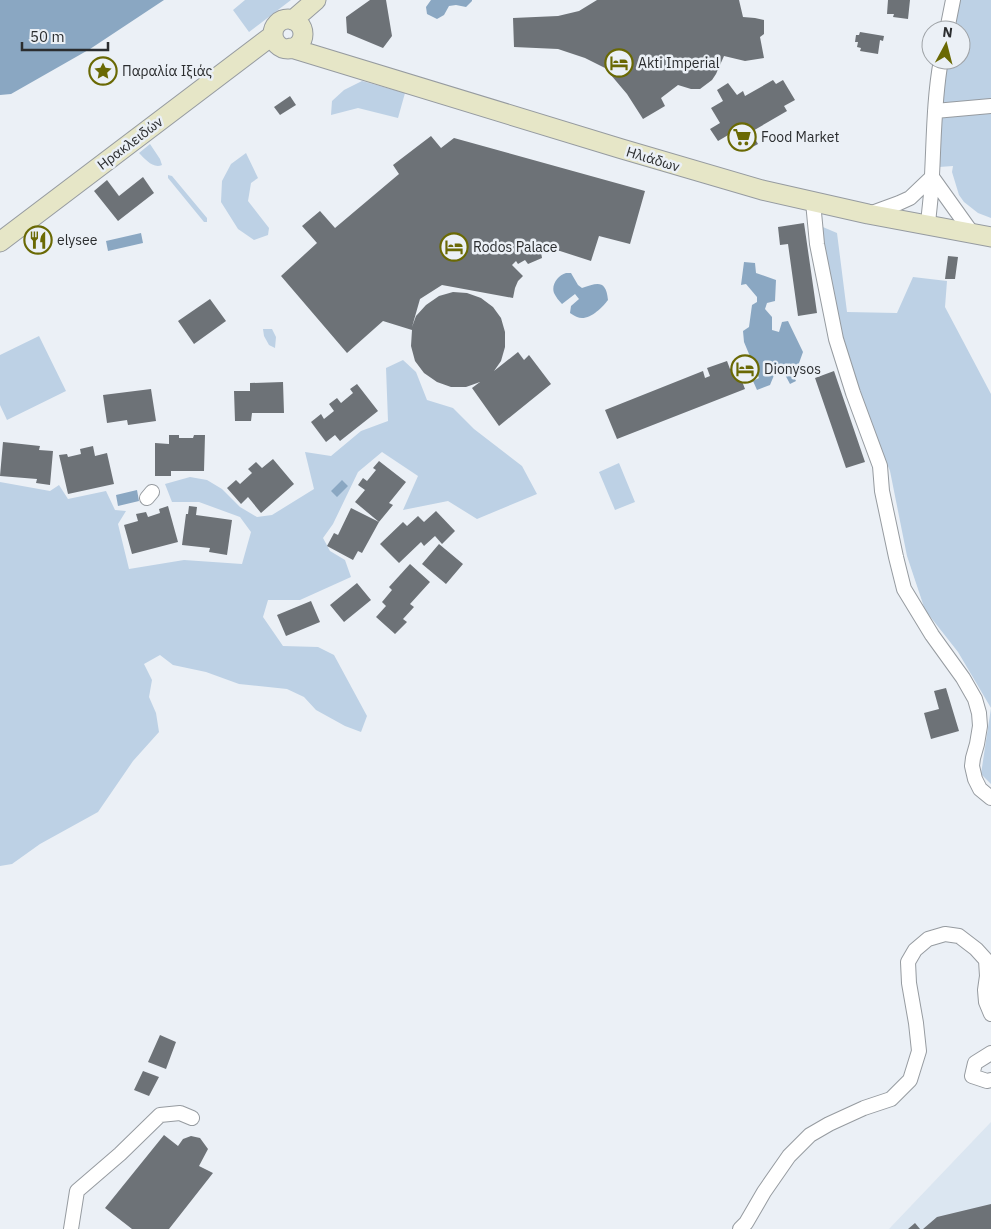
<svg xmlns="http://www.w3.org/2000/svg" width="991" height="1229" viewBox="0 0 991 1229" font-family="'IBM Plex Sans',sans-serif">
<style>
.built{fill:#dbe6f1}
.green{fill:#bdd1e5}
.water{fill:#8aa7c2}
.building{fill:#6d7277}
.lines{fill:none;stroke-linecap:round;stroke-linejoin:round}
.street-casing{stroke:#969ba0;stroke-width:16}
.secondary-casing{stroke:#969ba0;stroke-width:21}
.street{stroke:#fff;stroke-width:14}
.secondary{stroke:#e6e6c7;stroke-width:19}
.labels{text-anchor:middle;dominant-baseline:central;stroke-width:5;stroke-linejoin:round;paint-order:stroke}
.poi-label{font-size:14px;fill:#2b2d2f;stroke:#ebf0f6;text-anchor:start}
.street-label{font-size:14px;fill:#2b2d2f;stroke:#ebf0f6}
</style>
<rect width="100%" height="100%" fill="#ebf0f6"/>
<path class="built" d="M991 1122V1229H889Z"/>
<path class="green" d="M245 0H291L249 32 233 10Z
M957 0H991V218L978 213 964 202 959 195 952 172 953 166 939 167 941 98 947 60H961V30H952Z
M362 81 405 93 398 118 358 108 331 115 332 101 344 90Z
M150 144 160 159 162 165C153 169 145 159 139 153Z
M246 153 258 178 251 183 248 201 269 228 268 235 254 240 238 229 221 202 222 181 231 164Z
M168 175 172 176 207 218V222H204L168 178Z
M811 222 837 233 847 312 897 313 913 277 947 281 945 307 991 394V784L981 774 991 708 958 652 925 610 907 556 890 471 838 342Z
M263 329H272L276 337 275 348 269 345 264 336Z
M39 336 66 391 7 420 0 405V355Z
M403 360 416 372 427 400 453 408 474 429 522 466 537 494 477 519 448 501 403 510 418 476 382 452 358 472 333 524 323 538 330 551 345 560 351 577 300 600H268L263 617 283 646 318 647 334 655 367 716 361 732 345 726 316 710 304 697 287 689 239 684 206 672 173 665 160 655 144 664 152 680 149 697 156 713 159 732 133 761 98 812 40 844 12 864 0 866V482L50 491 59 485 68 499 106 491 115 510 126 511 118 524 129 569 184 560 242 564 251 532 240 517 199 502H172L165 484 190 477 207 480 222 489 240 507 257 517 272 515 314 489 305 452 331 456 361 431 388 421 386 368Z
M619 463 635 502 615 510 599 472Z"/>
<path class="water" d="M0 0H164L90 49 11 94 0 95Z
M431 0H472V1L466 7 456 5 449 6 444 15 437 19 427 14 426 7Z
M141 233 143 243 108 251 106 241Z
M744 262 755 263 756 273 776 280 775 301 767 303 765 309 772 317V330L779 332 782 322 788 321 803 352 794 377 796 381 790 384 782 369 777 368 770 385 757 390 753 381 759 378 744 342 743 331 749 327 752 305 757 302V297L746 284 741 285Z
M566 273H571L578 285 582 288C597 283 606 279 608 300 602 308 588 322 577 317 574 316 572 314 570 313L571 306 579 299 575 294 562 304C559 301 556 297 554 293 551 285 558 275 566 273Z
M342 480 348 486 337 497 331 491Z
M137 490 139 501 118 506 116 495Z"/>
<path class="building" d="M370 0H386L392 36 383 48 347 33 346 17Z
M597 0H739L743 17 755 18 764 20V34L760 37 764 58 745 61 724 56 716 74 712 80 700 89H691L678 85 661 98 665 106 643 119 627 94 605 68 585 58 558 49 514 47 513 18 558 16 579 11Z
M888 0H910L908 19 893 17 894 14H887Z
M860 32 884 36 883 41 880 40 878 54 860 51 861 48 857 47 858 42H855L856 35H859Z
M773 80 776 84 783 80 795 100 784 106 787 111 751 132 758 144 745 151 735 131 718 141 710 129 720 123 711 108 723 101 717 90 728 83 737 95 743 91 745 96Z
M290 96 296 105 280 115 274 107Z
M431 136 441 148 454 138 645 191 630 244 599 236 591 261 560 251 550 250 541 252 542 258 528 264 525 260 518 264 516 261 512 265 523 276 518 281 515 288 513 298 442 285 420 299 412 327 416 316 426 305 439 296 453 292 467 293 481 298 493 307 501 318 505 332V347L501 361 494 371 518 352 524 360 529 355 551 384 499 426 472 388 480 382 466 387H451L437 382 424 373 415 361 411 346 412 330 383 321 347 353 281 276 317 243 302 226 320 211 335 228 399 174 393 165Z
M143 177 154 193 118 221 94 191 107 180 119 196Z
M804 223 817 313 798 316 788 244 780 245 778 227Z
M948 256 958 257 955 279H945Z
M210 299 226 321 194 344 178 321Z
M727 361 730 369 736 366 745 389 617 439 605 410 703 371 705 378 710 376 707 368Z
M834 371 865 462 846 468 815 378Z
M283 382 284 413H252L251 421H235L234 391H250V383Z
M357 384 378 411 340 441 335 435 326 442 311 422 321 414 324 419 334 411 329 404 337 398 341 403 353 393 350 389Z
M151 389 156 421 128 425 127 420 107 423 103 395Z
M169 435H179V438H193L194 435H205L204 471H171V476H155V443L169 444Z
M3 442 40 446 39 450 53 451 50 485 36 483 37 479 0 476Z
M93 446 95 456 107 453 114 484 68 494 59 455 67 454 68 457 81 454 80 449Z
M273 459 294 484 261 513 248 497 241 504 227 488 236 480 240 484 252 473 248 469 256 462 262 468Z
M379 461 406 482 389 503 393 505 379 522 355 502 365 490 358 485 363 478 367 481 376 470 373 468Z
M168 506 178 542 132 554 124 525 138 521 136 514 146 512 148 517 160 513 159 509Z
M189 506 197 507 196 515 232 520 227 555 209 552 210 548 182 545 186 514H188Z
M351 508 379 522 362 553 358 551 353 560 327 546 334 533 338 535Z
M436 511 455 531 442 544 435 536 424 546 421 542 399 563 380 544 403 522 407 526 418 516 424 522Z
M439 544 463 564 446 584 422 564Z
M410 564 430 582 410 604 414 607 403 619 407 622 395 634 376 617 386 606 382 602 392 590 389 587Z
M357 583 371 600 344 622 330 605Z
M311 601 320 622 286 636 277 615Z
M946 688 959 731 931 739 924 713 939 709 934 691Z
M160 1035 176 1042 166 1069 148 1062Z
M143 1071 159 1077 149 1096 134 1090Z
M164 1135 178 1146 183 1139 191 1136 200 1138 208 1149 199 1166 213 1173 169 1229H132L105 1208Z
M991 1204V1229H923L937 1217Z
M915 1223 920 1229H908Z"/>
<g class="lines">
<g class="street-casing">
<path id="street" d="M947 30 953 0
M935 111 991 106
M932 177 972 233
M813 202 817 244 836 339 853 393 880 466 882 491 896 557 904 589 932 635 963 678 975 699 979 713 980 726 977 744 973 758 972 766 975 779 980 789 991 798
M869 214 899 203 910 198 932 177
M928 225C929 209 932 192 932 175 934 137 934 98 941 60
M147 498 152 492
M991 1053 975 1063 972 1076 987 1081 991 1080
M71 1229 77 1191 120 1154 160 1115 180 1113 192 1118
M740 1229 746 1223 764 1192 789 1156 810 1135 829 1124 864 1108 891 1099 910 1080 919 1051 916 1023 909 983 908 962 915 950 928 939 945 934 959 936 976 949 986 960 987 976 985 990 986 1002 991 1014"/>
</g>
<g class="secondary-casing">
<path id="secondary" d="M273 34a15 15 0 1 1 30 0a15 15 0 1 1-30 0Z
M293 20 316 0
M291 48 622 149 762 190 868 214 991 237
M0 242 273 35"/>
</g>
<use href="#street" class="street"/>
<use href="#secondary" class="secondary"/>
</g>
<defs>
<g id="hotel-ring" transform="scale(1.4375)"><circle r="9.5" fill="#ebf0f6" stroke="#6a6904" stroke-width="1.5"/><path d="M-6-4.5h1.5V1H6V5H4.5V3h-9V5H-6ZM-4 0a1.8 1.8 0 1 1 3.6 0ZM.5 0V-2.5h3Q6-2.5 6 0Z" fill="#6a6904"/></g>
<g id="sight-ring" transform="scale(1.4375)"><circle r="9.5" fill="#ebf0f6" stroke="#6a6904" stroke-width="1.5"/><path d="M0-6L1.8-2.2L6-1.7L2.9 1.2L3.7 5.4L0 3.3L-3.7 5.4L-2.9 1.2L-6-1.7L-1.8-2.2Z" fill="#6a6904"/></g>
<g id="supermarket-ring" transform="scale(1.4375)"><circle r="9.5" fill="#ebf0f6" stroke="#6a6904" stroke-width="1.5"/><path d="M-6-5.5h2.5l.6 2H6L4.5 2H-2.5L-4.4-4H-6ZM-1.5 3.2a1.3 1.3 0 1 0 .1 0ZM3 3.2a1.3 1.3 0 1 0 .1 0Z" fill="#6a6904"/></g>
<g id="restaurant-ring" transform="scale(1.4375)"><circle r="9.5" fill="#ebf0f6" stroke="#6a6904" stroke-width="1.5"/><path d="M-5-6h1v4h1v-4h1v4h1v-4h1v5L-1.5 .5V6h-2V.5L-5-1ZM5-6V6H3V1.5H1.5Q1.5-4 5-6Z" fill="#6a6904"/></g>
</defs>
<g fill-rule="evenodd">
<use href="#hotel-ring" x="619" y="63"/>
<use href="#sight-ring" x="103" y="71"/>
<use href="#supermarket-ring" x="742" y="137"/>
<use href="#restaurant-ring" x="38" y="240"/>
<use href="#hotel-ring" x="454" y="247"/>
<use href="#hotel-ring" x="745" y="369"/>
</g>
<g class="labels">
<g class="poi-label">
<text x="638" y="63">Akti Imperial</text>
<text x="122" y="71">Παραλία Ιξιάς</text>
<text x="761" y="137">Food Market</text>
<text x="57" y="240">elysee</text>
<text x="473" y="247">Rodos Palace</text>
<text x="764" y="369">Dionysos</text>
</g>
<g class="street-label">
<text transform="translate(130 143) rotate(-37)">Ηρακλειδών</text>
<text transform="translate(653 159) rotate(17)">Ηλιάδων</text>
</g>
</g>
<g transform="translate(946 45) rotate(7)"><circle r="24" fill="#ebf0f6" stroke="#9ea2a6"/>
<path d="M0-4L9 19L0 12L-9 19Z" fill="#6a6904"/>
<text y="-8" font-size="14" font-weight="bold" text-anchor="middle" fill="#2b2d2f">N</text>
</g>
<path d="M22 42v8h86v-8" fill="none" stroke="#2b2d2f" stroke-width="2.5"/>
<text x="30" y="42" font-size="15" fill="#2b2d2f" stroke="#ebf0f6" stroke-width="4" paint-order="stroke">50 m</text>
</svg>
